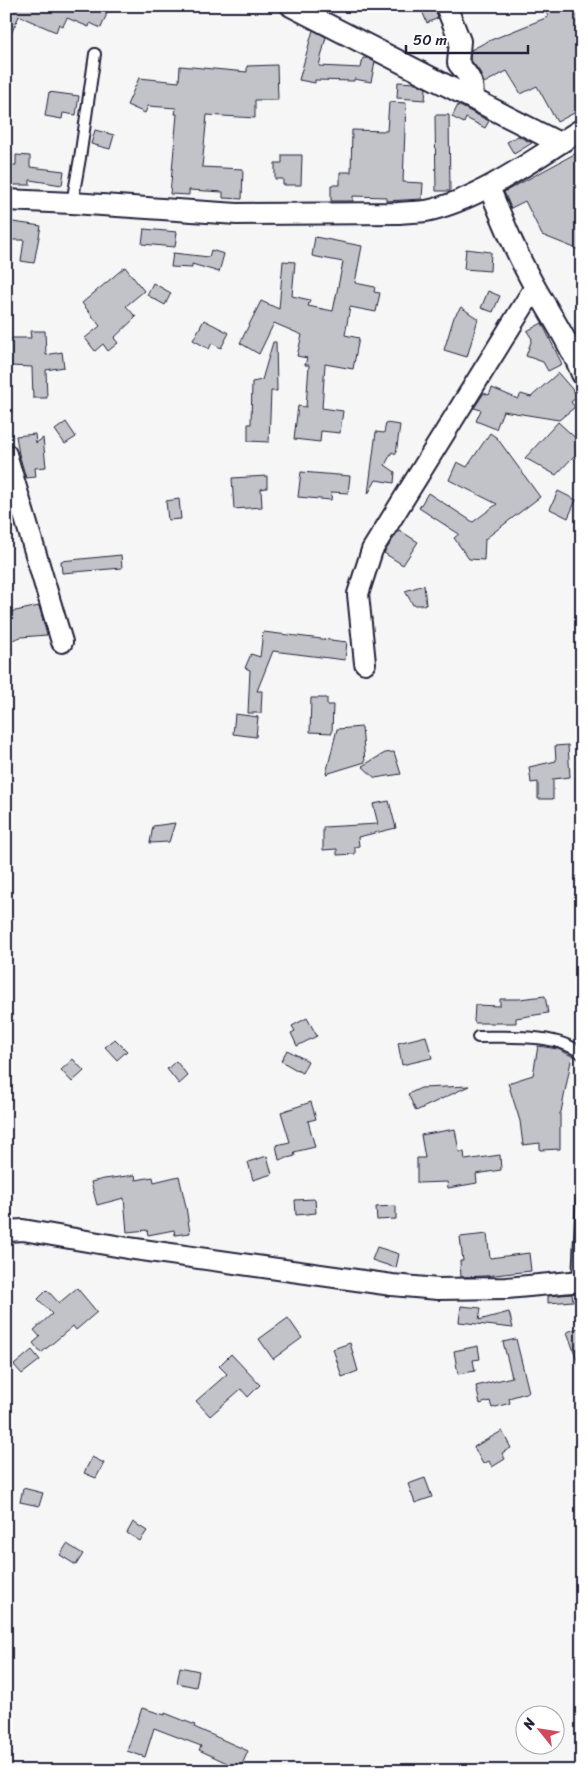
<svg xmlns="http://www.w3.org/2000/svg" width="588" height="1777" viewBox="0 0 588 1777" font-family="Sriracha,sans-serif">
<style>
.building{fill:#c2c2c9;stroke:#22223b}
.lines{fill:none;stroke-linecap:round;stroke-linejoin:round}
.lane-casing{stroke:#22223b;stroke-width:14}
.street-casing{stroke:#22223b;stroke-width:24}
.lane{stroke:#fff;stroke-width:10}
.street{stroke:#fff;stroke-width:20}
</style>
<rect width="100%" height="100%" fill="#f6f6f7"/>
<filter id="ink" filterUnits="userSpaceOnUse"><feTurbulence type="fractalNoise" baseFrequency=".02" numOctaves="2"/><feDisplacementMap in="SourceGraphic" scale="10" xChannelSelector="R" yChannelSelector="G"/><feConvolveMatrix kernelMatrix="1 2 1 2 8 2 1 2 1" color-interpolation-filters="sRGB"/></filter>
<g filter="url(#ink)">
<path class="building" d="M6 6H98L108 11 101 28 90 23 89 27 67 18 63 26 59 24 56 32 19 16 6 45Z
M420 6H434L438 18 427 23Z
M544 6H582V109L557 122 537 86 521 94 507 71 484 83 480 72 470 59 471 50 486 42 548 17Z
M313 30 326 37 319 66 361 68 363 58H368L375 62 371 82 354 79V81L315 80V83L299 80Z
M277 65 278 100H255V118L207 115 202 167 243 169 242 199 223 198V192L189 190V195L170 194 177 114H175L176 108 148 106 145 113 127 105 139 78 179 82 180 66 247 72V66Z
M398 82 416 83 426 88 425 100 397 98Z
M49 92 79 96 76 115 63 113 62 119 45 116Z
M389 102 406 103 403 182 423 183 422 199 386 201V197L353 196V201H331V185H340V172H351L352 130 387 131Z
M458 105 489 121 485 128 466 118 464 123 452 117Z
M435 115H449L450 191H436Z
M95 130 114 135 110 149 91 144Z
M518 136 532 143 514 154 507 142Z
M582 150V251L542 235 525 201 511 208 504 192Z
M16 155 30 156V167L64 171 62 185 30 180V185H7L8 165H16Z
M282 155H302L301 185H283V179H275V163H282Z
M6 221 41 226 34 263 21 261 24 240H6Z
M144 229 177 232 175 247 142 244Z
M315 237 362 246 355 283 375 287 374 292 380 293 376 312 350 307 345 335 359 338 353 369 325 364 322 408 343 411 340 433 321 431 320 442 294 439 298 406 306 407 309 365H305L307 358 297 356 302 335 274 323 259 354 240 343 261 301 279 309 283 261 295 262 292 296 310 300 308 306 333 311 343 262 312 256Z
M466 249 491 252 490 271 464 269Z
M211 250 224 254 219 272 192 264V268L171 267 173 253 209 257Z
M125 267 144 291 126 306 136 317 114 338 118 343 108 351 103 344 95 351 85 338 100 326 82 303Z
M153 283 171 293 165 305 147 295Z
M488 291 500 296 493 312 481 308Z
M461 307 478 319 467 357 444 350 454 317Z
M204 320 229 333 221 348 212 343 209 349 193 340Z
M542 323 562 364 548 371 543 362 526 356 532 339 527 331Z
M30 331H45L46 355 62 352 64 367 46 370 47 398H33L32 367 10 366V338H31Z
M273 342H276L277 391H271L269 442 248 441V424H251L252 382 262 380Z
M558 373 578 396 571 402 575 407 559 420 503 411 496 429 476 421 481 410 474 408 484 393 489 395 492 388 518 399 521 394 531 397Z
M66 422 76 437 65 444 55 430Z
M558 422 582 444V461L574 456 556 475 525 458Z
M386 423 400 425 396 454 392 452 385 465 395 472 394 483 376 480 368 494 376 432 384 433Z
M490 433 497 438 540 497 485 539 484 560 469 559 454 538 459 534 419 508 428 493 473 522 497 504 449 480 457 462 467 467Z
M35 434 36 443 43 438 46 467 35 468 36 477 26 478 19 454 16 436Z
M301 472 350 476 348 493 332 492 331 500 298 497Z
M267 476V488L261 489 262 507 234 509 232 478Z
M558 491 576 500 568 518 550 509Z
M179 499 181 519 168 520 166 501Z
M399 530 418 542 403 565 384 553Z
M121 555 122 568 62 573 61 561Z
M424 585 426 605H413L405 591Z
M39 606 47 635 21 637 6 642V613Z
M263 632 347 642 345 660 273 651 257 691H262L261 713H248L250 670 245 668 251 654 260 657Z
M311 698H327V705H333L332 733 310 732Z
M235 714 258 717 256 737 233 734Z
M362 727 365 762 326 774 337 729Z
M568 745 570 777 553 779V799H538V782L531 783 529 767 556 761 555 746Z
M394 752 401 774 375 778 362 766 385 753Z
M389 801 396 828 358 837 359 846 355 847V854L337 855V849L323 850V827L378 824 373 804Z
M175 823 169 842 150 843 153 826Z
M545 996 548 1013 516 1018V1023H475L474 1021 475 1005 500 1006V999H519Z
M307 1018 317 1036 297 1046 291 1033 295 1031 292 1026Z
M426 1036 432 1058 402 1065 398 1043Z
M115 1039 127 1051 117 1060 105 1047Z
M538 1046 558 1049 572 1056 561 1112 560 1113V1149L540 1150V1143L523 1145 520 1121 508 1083 533 1075Z
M287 1050 308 1061 302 1073 281 1061Z
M73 1059 84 1071 72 1082 61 1070Z
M176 1061 188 1076 179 1084 167 1069Z
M469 1086 416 1111 408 1094 421 1088Z
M311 1102 316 1119 308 1121 315 1147 294 1152 295 1156 279 1160 276 1145 290 1142 281 1112Z
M455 1129 459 1152H464L465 1160 500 1155 501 1170 476 1174 477 1183 448 1188 447 1182 417 1183V1158H425L421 1135Z
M267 1156 272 1174 253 1180 248 1162Z
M135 1175 136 1180 153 1177 154 1182 179 1176 186 1207 190 1233 175 1235 174 1230 148 1235 147 1230 127 1232 124 1198 97 1205 91 1182 104 1179Z
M315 1199 316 1213 296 1215 295 1200Z
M396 1206V1219L377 1220 376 1207Z
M487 1234 490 1258 529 1253 531 1271 486 1276 461 1277 460 1261H463L460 1237Z
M377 1247 399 1254 396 1268 372 1260Z
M77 1288 97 1312 76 1330 73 1326 41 1353 33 1343 40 1337 34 1330 52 1314 38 1299 47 1290 59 1303Z
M572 1294 573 1301 548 1303V1296Z
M461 1306 481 1308 479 1320 509 1312 513 1328 459 1322Z
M288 1318 302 1338 273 1359 259 1339Z
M582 1327V1368H580L567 1332Z
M516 1339 529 1392 509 1398 510 1403 492 1408 490 1401 480 1404 476 1386 512 1377 503 1342Z
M350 1343 358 1371 342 1377 333 1349Z
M478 1346 480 1359 473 1360 475 1371 458 1374 454 1351Z
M32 1350 40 1360 22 1374 14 1365Z
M231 1354 260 1385 248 1397 241 1389 210 1416 196 1401 227 1374 219 1366Z
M502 1431 511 1448 502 1453 505 1459 492 1467 489 1461 483 1464 474 1447Z
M92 1457 104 1463 96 1478 84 1473Z
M425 1478 432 1497 415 1503 408 1484Z
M23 1488 43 1493 39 1506 20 1502Z
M133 1522 147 1531 140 1541 127 1533Z
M67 1544 83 1554 76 1565 60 1555Z
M180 1667 199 1671 196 1687 177 1683Z
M142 1708 165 1715V1713L195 1725 194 1727 248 1751 240 1769 199 1750 201 1746 154 1728 145 1757 127 1751Z"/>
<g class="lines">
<g class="lane-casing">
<path id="lane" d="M72 203 80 158 95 54
M478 1037C508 1037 557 1033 582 1054
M578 1280 582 1193"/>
</g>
<g class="street-casing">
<path id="street" d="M291 6 559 143
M446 6 460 41 458 63C467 74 475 82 472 97
M489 187C503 221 517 256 536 289 552 317 570 344 582 374
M6 200 72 203 237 214 399 213C408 212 417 212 426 211 479 200 536 158 582 129
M6 454 62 642
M365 663 358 594 372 550 535 287
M6 1231 23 1230 128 1248 392 1285 438 1289 507 1288 582 1281"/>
</g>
<use href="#lane" class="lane"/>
<use href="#street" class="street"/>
</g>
</g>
<rect width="588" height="1777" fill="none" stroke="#fff" stroke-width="25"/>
<rect x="12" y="12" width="563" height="1752" fill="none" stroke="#22223b" stroke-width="2" filter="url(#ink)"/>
<g transform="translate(540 1730) rotate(300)"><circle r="24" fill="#ffffff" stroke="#a7a7b1"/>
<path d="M0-4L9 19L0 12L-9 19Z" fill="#d1495b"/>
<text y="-8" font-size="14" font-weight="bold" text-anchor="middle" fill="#22223b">N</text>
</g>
<path d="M406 45v8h122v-8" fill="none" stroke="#22223b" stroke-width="2.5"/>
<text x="413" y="45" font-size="15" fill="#22223b" stroke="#ffffff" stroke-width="4" paint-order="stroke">50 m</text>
</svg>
